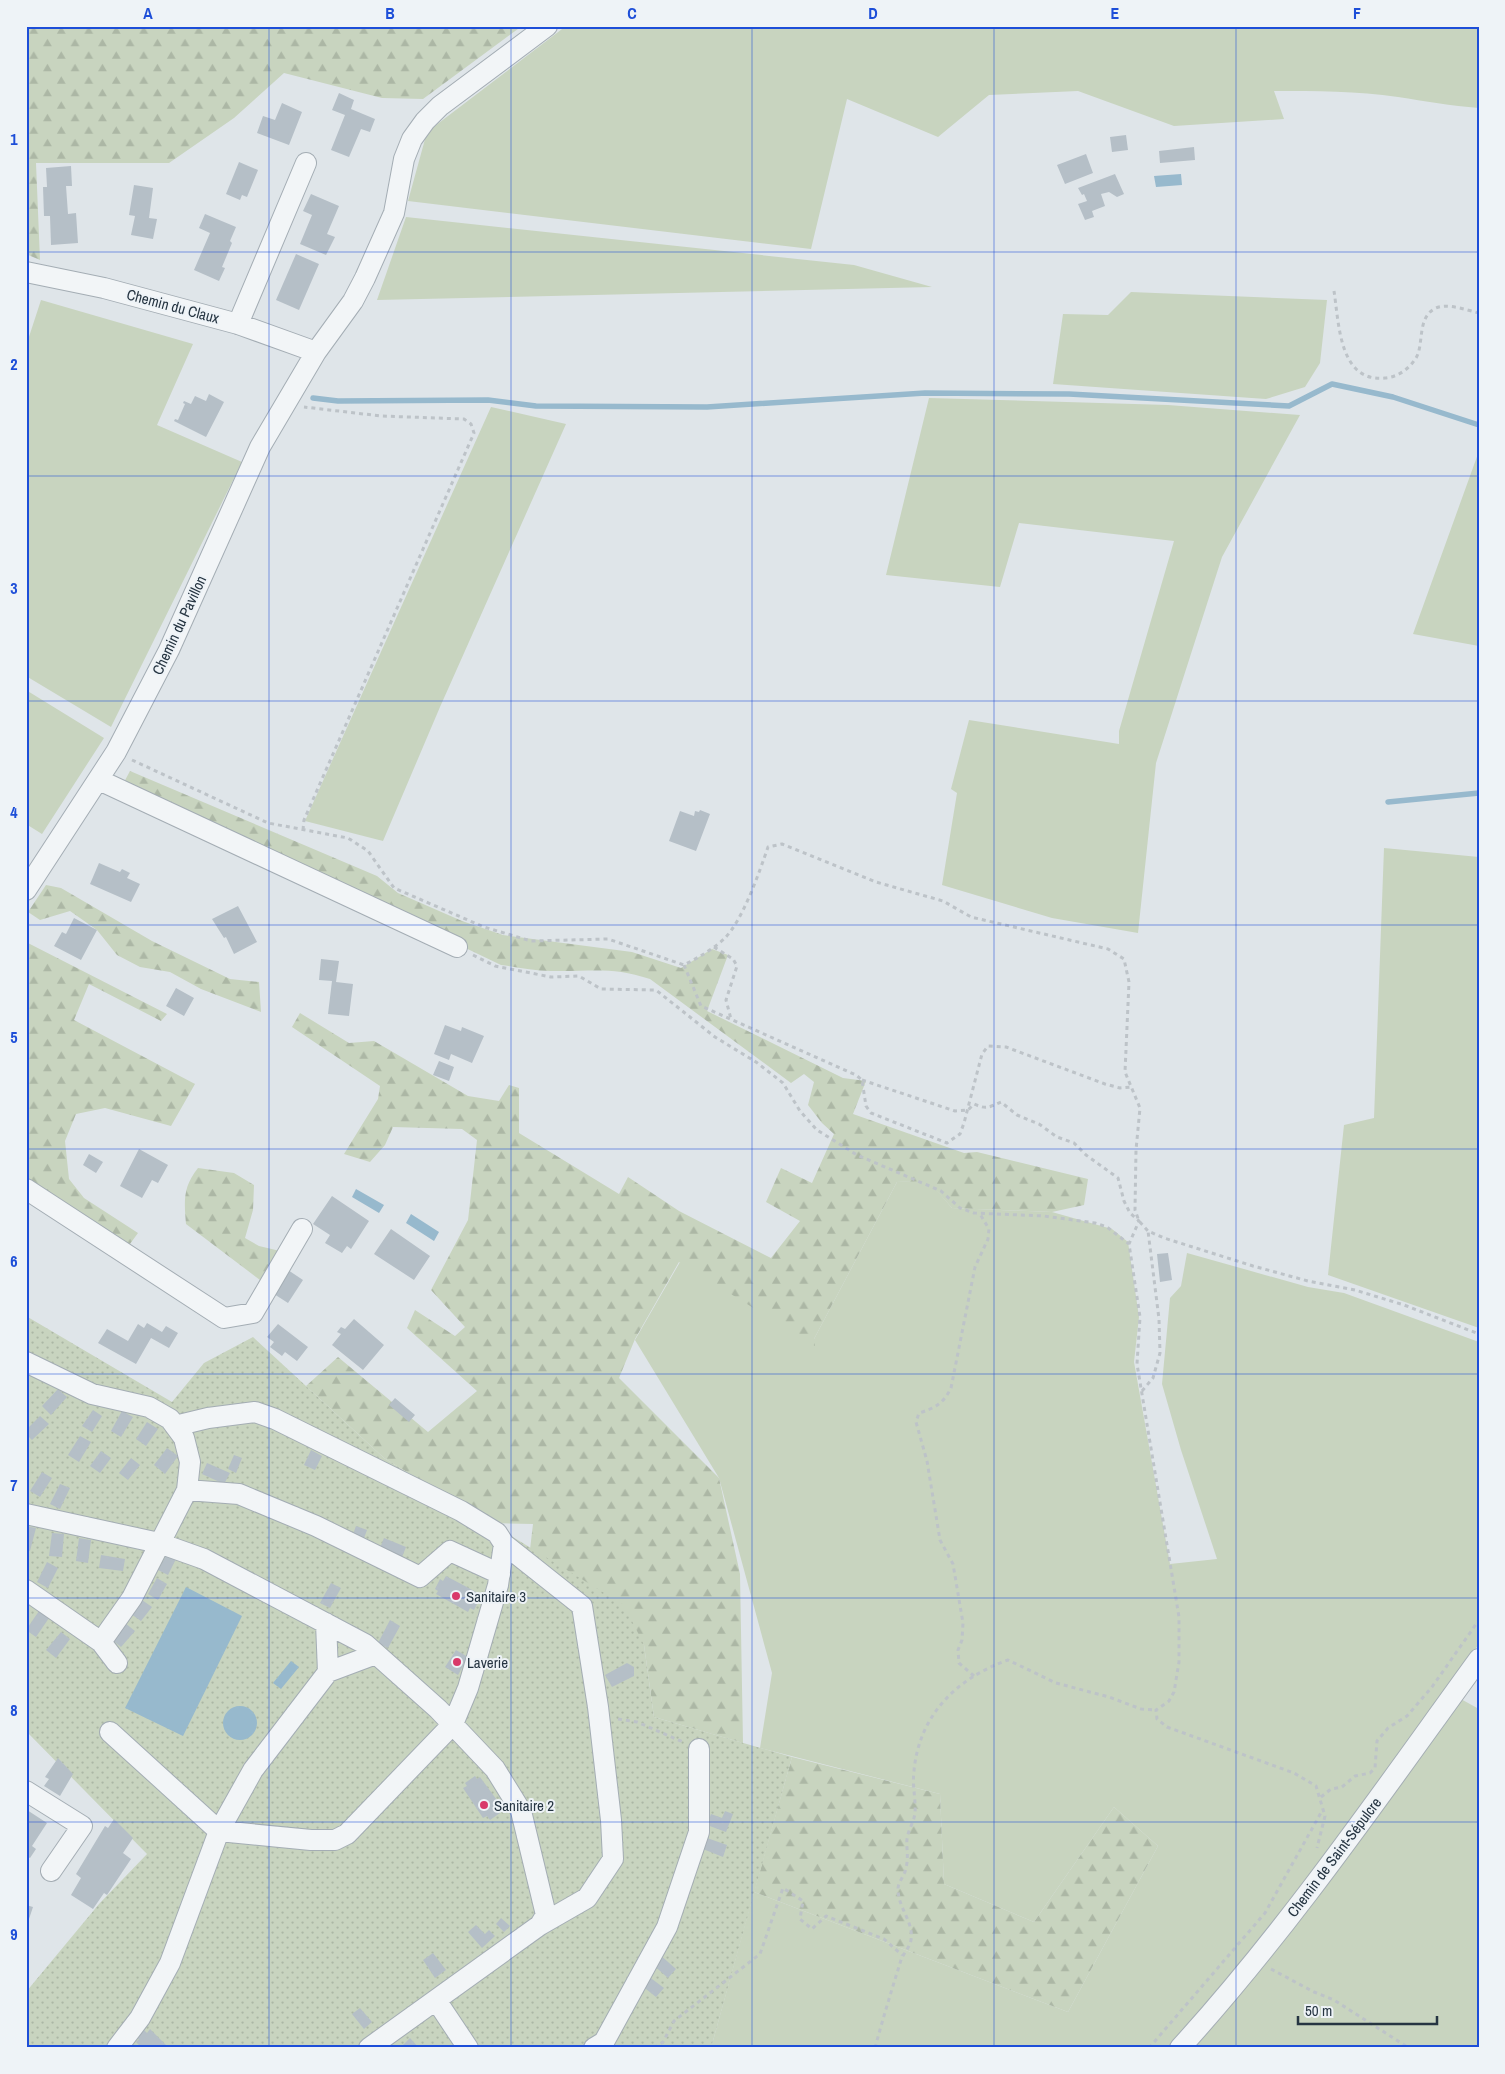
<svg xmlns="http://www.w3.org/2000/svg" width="1505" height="2074" viewBox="0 0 1505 2074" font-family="'Archivo Narrow',sans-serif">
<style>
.green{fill:#c8d4bf}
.forest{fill:url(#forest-firs)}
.park{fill:url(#park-dots)}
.water{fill:#97b9cd}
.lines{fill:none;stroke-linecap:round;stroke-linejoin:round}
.stream{stroke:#97b9cd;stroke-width:5.5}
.building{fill:#b5bfc7}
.minor-casing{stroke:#a4adb4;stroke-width:22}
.path{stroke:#bdc3c8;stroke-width:3;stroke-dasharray:4 4;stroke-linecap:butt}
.minor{stroke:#f2f5f7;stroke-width:20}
.grid{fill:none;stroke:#1d4ed8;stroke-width:1;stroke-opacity:0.55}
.poi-dot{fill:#d9396a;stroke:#eef3f7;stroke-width:2}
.labels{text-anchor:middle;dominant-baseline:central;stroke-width:4;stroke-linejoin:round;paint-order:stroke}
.street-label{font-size:15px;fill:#263542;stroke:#eef3f7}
.poi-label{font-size:15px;fill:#263542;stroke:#eef3f7;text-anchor:start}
.neatline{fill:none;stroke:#1d4ed8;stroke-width:2}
.grid-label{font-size:16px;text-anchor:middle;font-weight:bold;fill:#1d4ed8}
</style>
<defs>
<pattern id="forest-firs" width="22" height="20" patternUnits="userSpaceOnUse" patternTransform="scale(1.25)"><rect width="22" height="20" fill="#c8d4bf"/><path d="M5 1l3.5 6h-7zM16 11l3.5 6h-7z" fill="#acb7a5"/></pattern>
<pattern id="park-dots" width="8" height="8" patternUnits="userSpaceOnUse" patternTransform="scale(1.25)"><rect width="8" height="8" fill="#c8d4bf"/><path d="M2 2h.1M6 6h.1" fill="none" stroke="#acb7a5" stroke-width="1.8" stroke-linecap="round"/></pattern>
</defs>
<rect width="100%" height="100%" fill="#dfe5e9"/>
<path class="green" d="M566 26H1479V108C1451 106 1425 101 1398 97 1357 91 1316 91 1274 91L1284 119 1174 126 1078 91 989 95 938 137 847 99 811 249 408 201 427 132Z
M406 217 854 265 932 287 377 300Z
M1131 292 1327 300 1320 363 1305 387 1266 399 1053 384 1063 314 1108 315Z
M41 300 193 344 157 425 242 462 111 727 26 676V346Z
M929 398 1168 405 1300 415 1222 557 1156 763 1138 933 1052 918 942 885 957 793 951 789 969 720 1119 744V731L1174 541 1019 523 1000 587 886 575Z
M491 407 566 424 440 707 383 841 305 821Z
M1479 451V646L1413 634Z
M26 690 104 738 42 834 26 824Z
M1384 848 1479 857V1328L1328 1275 1344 1125 1374 1118Z
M928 1180 952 1208 1052 1212 1112 1229 1128 1242 1139 1317 1134 1362 1170 1564 1217 1559 1181 1450 1162 1384 1170 1298 1181 1286 1187 1253 1308 1287 1344 1293 1479 1342V1644L1281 1916 1167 2048H711L754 1892 1068 2012 1158 1846 1114 1807 1034 1922 944 1884 940 1794 760 1748 772 1673 719 1478 635 1340 680 1262 814 1339 897 1182Z
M1459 1698 1479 1709V2048H1192Z"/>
<path class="forest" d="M26 26H522L423 99 382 98 284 73 234 118 169 163H36L40 260 26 254Z
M130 771 377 876 398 893 462 921 503 935 632 952 681 968 712 949 728 955 707 1011 843 1078 866 1081 853 1114 964 1153 977 1152 1088 1179 1084 1205 1052 1212 952 1208 928 1181 897 1182 814 1339 815 1346 679 1262 635 1339 619 1378 719 1478 740 1574 743 1743 654 1717 644 1645 529 1558 533 1524 490 1523 384 1458 306 1386 338 1357 428 1432 477 1391 407 1328 415 1310 455 1336 465 1327 431 1290 468 1220 477 1140 462 1129 393 1127 385 1145 370 1162 344 1154 378 1099 380 1086 292 1027 300 1013 349 1043 374 1041 468 1096 499 1101 509 1085 519 1088V1133L619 1194 628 1177 679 1211 771 1258 800 1221 766 1202 781 1168 812 1183 834 1134 822 1123 808 1105 814 1082 804 1074 791 1083 650 979C611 966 590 972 551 971 534 971 517 967 501 965L123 784Z
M46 885 61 888 152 941 230 979 259 982 261 1012 201 989 170 972 140 967 117 955 97 930 70 911 40 920 28 912Z
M26 942 167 1014 161 1021 89 984 74 1020 195 1084 171 1126 105 1108 76 1114 65 1141 69 1179 84 1198 138 1233 127 1248 26 1184Z
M198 1168 234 1173 254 1185 253 1210 245 1238 259 1246 280 1251 264 1283 186 1224C184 1200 183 1187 198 1168Z
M792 1757 940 1794 944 1884 1034 1922 1114 1807 1158 1846 1068 2012 754 1892Z"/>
<path class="park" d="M26 1316 172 1402 204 1363 253 1337 384 1458 624 1605 644 1645 654 1717 792 1757 711 2048H26V1992L99 1904 147 1854 26 1731Z"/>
<path class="water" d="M1181 174 1182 185 1156 187 1154 176Z
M356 1189 384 1205 379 1213 352 1197Z
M411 1214 439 1232 434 1241 406 1223Z
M186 1587 242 1616 183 1736 125 1708Z
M291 1661 299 1667 281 1689 273 1683Z
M223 1723a17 17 0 1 1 34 0a17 17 0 1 1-34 0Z"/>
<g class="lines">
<path class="stream" d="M313 398 338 401 488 400 536 406 707 407 925 393 1069 394 1289 406 1332 384 1393 397 1479 425
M1388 802 1479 793"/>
</g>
<path class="building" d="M339 93 354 100 351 109 375 119 370 132 361 129 349 157 331 150 345 115 332 110Z
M282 103 302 112 289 145 257 133 263 116 275 120Z
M1126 135 1128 150 1112 152 1110 137Z
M1194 147 1195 160 1160 163 1159 151Z
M1086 154 1093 173 1065 184 1057 165Z
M239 162 258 170 247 197 242 195 240 200 226 194Z
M71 166 72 186H66L68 214 76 213 78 243 51 245 50 216H44L43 187H47L46 168Z
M1115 174 1124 194 1117 197 1109 192 1101 194 1105 206 1092 211 1094 217 1085 220 1078 204 1087 201 1084 194 1082 195 1078 188Z
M134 185 153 188 149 218 157 219 153 239 131 235 135 216 129 215Z
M311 194 339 206 327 234 335 237 326 255 300 244 312 215 303 211Z
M205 214 236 227 230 241 232 243 222 267 225 268 219 281 194 270 210 233 199 228Z
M296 254 319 264 299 310 276 300Z
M209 394 224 402 206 437 174 421 175 419 178 420 185 404 183 403 184 401 191 404 195 396 206 401Z
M700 810 710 814 696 851 669 841 680 811 694 816 695 811 699 812Z
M99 863 120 872 122 869 130 873 127 878 140 884 131 902 90 884Z
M238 906 257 942 234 954 226 937 224 938 212 919Z
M74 918 97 930 81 960 54 946 62 932 66 934Z
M321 959 339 961 336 982 353 984 349 1016 328 1014 332 981 319 980Z
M176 988 194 998 184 1016 166 1006Z
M445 1025 461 1031 462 1027 484 1036 472 1063 451 1054 449 1060 434 1054Z
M439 1061 454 1067 449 1081 433 1075Z
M139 1149 168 1165 158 1183 152 1180 142 1198 120 1186Z
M89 1154 103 1162 96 1173 83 1165Z
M332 1196 369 1221 351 1249 347 1246 342 1253 325 1243 330 1235 313 1224Z
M391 1229 430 1256 414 1280 374 1254Z
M1168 1253 1172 1280 1160 1282 1157 1254Z
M288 1270 303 1280 288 1303 274 1294Z
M354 1319 384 1345 363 1370 332 1345 341 1334 337 1332 341 1327 345 1329Z
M147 1323 162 1332 166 1326 178 1333 169 1348 151 1338 136 1364 98 1343 107 1329 128 1341 138 1324 144 1328Z
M278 1324 308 1347 297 1361 285 1352 282 1356 270 1347 274 1342 267 1337Z
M58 1389 67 1397 51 1415 42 1406Z
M395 1398 415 1415 409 1422 389 1405Z
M93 1410 102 1416 92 1432 82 1426Z
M122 1411 133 1417 121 1437 111 1431Z
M40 1416 49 1424 32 1440 26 1434V1430Z
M147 1422 158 1429 146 1446 136 1439Z
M80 1436 91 1442 79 1462 68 1455Z
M167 1448 178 1456 165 1474 154 1465Z
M311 1450 322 1456 315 1470 304 1465Z
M101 1451 111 1458 100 1473 90 1466Z
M234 1455 242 1458 236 1473 228 1469Z
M131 1458 140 1465 128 1480 119 1473Z
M207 1463 230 1473 224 1484 202 1474Z
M42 1472 52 1478 40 1497 30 1491Z
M60 1484 70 1488 60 1509 50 1504Z
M26 1526 36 1528 30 1551 26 1550Z
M356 1526 367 1530 359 1552 348 1548Z
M52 1533 64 1534 62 1557 49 1556Z
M79 1538 91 1540 88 1563 76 1561Z
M384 1538 406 1547 402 1557 380 1548Z
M167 1554 176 1559 168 1575 158 1570Z
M101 1555 125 1559 123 1571 99 1568Z
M47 1562 58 1568 48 1588 37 1582Z
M446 1576 478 1593 476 1598 479 1600 474 1610 470 1608 468 1612 436 1594 438 1591 435 1589 440 1579 443 1581Z
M157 1578 167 1584 158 1600 148 1594Z
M331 1583 341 1588 330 1608 320 1603Z
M142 1600 152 1607 141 1621 131 1614Z
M39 1611 49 1618 36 1637 26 1630Z
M390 1620 400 1626 388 1648 378 1643Z
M125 1623 135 1631 121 1647 111 1639Z
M61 1632 70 1639 56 1658 46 1650Z
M456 1650 468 1657 458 1675 445 1667Z
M627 1663 634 1667V1676L612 1687 605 1675Z
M58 1758 73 1774 60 1796 44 1786 49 1779 45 1777Z
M475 1776 477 1779 480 1777 502 1807 497 1809 500 1813 490 1820 487 1816 483 1818 463 1788 467 1786 465 1783Z
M27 1810 47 1823 32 1846 36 1849 30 1858 28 1857 26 1860Z
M725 1811 733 1814 726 1832 707 1825 711 1814 722 1818Z
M114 1819 133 1838 123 1853 131 1859 107 1895 104 1893 93 1909 71 1895 81 1878 76 1874 102 1831 105 1826 108 1828Z
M707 1838 727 1845 723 1857 703 1849Z
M26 1905 33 1907 27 1925H26Z
M501 1918 510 1926 504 1932 496 1924Z
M476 1925 485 1934 489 1930 495 1936 482 1948 468 1932Z
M433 1953 446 1970 435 1978 423 1960Z
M659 1954 676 1969 668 1978 651 1963Z
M648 1976 664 1988 656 1997 641 1985Z
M360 2008 372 2022 364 2029 352 2014Z
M150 2029 169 2048H142L136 2042 139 2039 136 2037 144 2030 147 2033Z
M410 2038 419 2048H400Z"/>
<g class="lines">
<g class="minor-casing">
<path id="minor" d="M26 272 104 288 238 324 316 352
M238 324 306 163
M99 780 457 947
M26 890 116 752 169 650 260 447 316 352 353 301 365 278 394 213 404 159 412 139 425 121 440 106 547 26
M26 1189 224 1318 253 1313 302 1229
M26 1362 92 1394 149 1407 170 1419 184 1438 190 1462 187 1490 132 1598 101 1642
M187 1490 239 1494 316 1526 420 1577 450 1551 500 1574
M26 1514 159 1543 204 1559 365 1644 438 1709 495 1769 521 1811 546 1915 540 1925 369 2048
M504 1544 582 1606 598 1707 611 1820 613 1859 587 1898 540 1925
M26 1590 101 1642 117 1663
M326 1623 328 1672
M110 1732 219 1831 311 1840H335L347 1834 453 1724 468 1688 498 1585 504 1544 497 1533 461 1511 275 1419 255 1412 208 1418 175 1426
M26 1791 82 1826 51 1871
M436 2000 468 2048
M117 2048 140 2018 170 1963 219 1831 253 1770 328 1672 376 1654
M594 2048 604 2042 667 1927 699 1832V1749
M1180 2048C1290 1927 1383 1791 1479 1659"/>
</g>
<path class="path" d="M1334 291C1339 323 1339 383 1385 378 1398 377 1409 369 1416 358 1424 345 1417 319 1434 309 1446 302 1466 310 1479 313
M132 760 268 823 348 838 368 851 394 888 484 927 531 941 608 939 684 965C699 957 712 950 724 939 743 920 759 873 768 847L782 844 876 882 943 901 971 917 1108 949 1124 959 1129 982 1125 1072 1140 1108 1136 1150 1135 1210 1139 1221 1148 1231 1164 1238 1253 1266 1308 1281 1355 1290 1404 1305 1479 1334
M303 830 304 820 474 433 471 424 464 419 381 416 304 407
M714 947 733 959 737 966 726 1000 731 1019
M473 955 495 966 551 977 579 976 601 989 656 990 715 1037 756 1062 783 1083 800 1111 817 1130 857 1155 941 1191 960 1208 974 1213 1044 1216 1095 1223 1107 1227 1129 1244
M684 965 701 1006 856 1075 862 1080 866 1106 871 1113 947 1143 960 1134 964 1123 982 1054 988 1046 1006 1047 1105 1084 1120 1088 1131 1087
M862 1080 955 1111 968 1110 974 1104C987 1110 989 1107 1001 1102L1017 1115 1039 1124 1057 1137 1074 1143 1086 1155 1118 1178 1124 1201 1130 1213 1139 1221 1129 1244 1140 1317 1137 1364 1179 1617V1662L1174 1692 1169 1701 1156 1710 1157 1719 1167 1727 1294 1773 1316 1786 1325 1816 1317 1848
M1142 1391 1153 1378 1160 1353 1159 1319 1148 1231
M974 1676 959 1663 958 1650 962 1640 963 1623 953 1564 940 1540 927 1461 916 1422 919 1413C935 1408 943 1404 951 1388L975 1267 988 1239 989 1229 980 1214
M618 1719 637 1722 683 1742
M1321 1797 1331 1789 1342 1787 1355 1776 1370 1773 1375 1768 1377 1741 1388 1728 1407 1716 1432 1687 1479 1620
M1271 1969 1314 1992 1334 2000 1409 2048
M654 2048 663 2042 674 2021 760 1954 783 1888 803 1901 800 1919 812 1929 826 1916 884 1939 902 1955
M875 2048C883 2018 892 1989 901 1960 903 1954 910 1947 911 1940 914 1922 898 1908 898 1889 898 1882 905 1875 906 1868 909 1855 906 1849 907 1839 908 1830 914 1822 915 1813 916 1799 912 1786 914 1771 919 1715 957 1678 1008 1660L1056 1683 1109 1697 1141 1709 1156 1710
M1149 2048 1265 1913 1323 1809"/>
<use href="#minor" class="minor"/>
</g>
<path class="grid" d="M269 26V2048M511 26V2048M752 26V2048M994 26V2048M1236 26V2048M26 252H1479M26 476H1479M26 701H1479M26 925H1479M26 1149H1479M26 1374H1479M26 1598H1479M26 1822H1479"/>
<g class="poi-dot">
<circle cx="456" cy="1596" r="5"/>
<circle cx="457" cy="1662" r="5"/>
<circle cx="484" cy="1805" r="5"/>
</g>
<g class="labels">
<g class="street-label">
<text transform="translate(173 306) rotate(15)">Chemin du Claux</text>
<text transform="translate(179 625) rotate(-65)">Chemin du Pavillon</text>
<text transform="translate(1334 1857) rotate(-53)">Chemin de Saint-Sépulcre</text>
</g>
<g class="poi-label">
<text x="466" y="1596">Sanitaire 3</text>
<text x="467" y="1662">Laverie</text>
<text x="494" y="1805">Sanitaire 2</text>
</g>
</g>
<rect width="1505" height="2074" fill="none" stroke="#eef3f7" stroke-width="55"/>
<path d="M1298 2016v8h139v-8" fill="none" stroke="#263542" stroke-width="2.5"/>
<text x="1305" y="2016" font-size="15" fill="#263542" stroke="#eef3f7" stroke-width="4" paint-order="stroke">50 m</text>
<rect x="28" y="28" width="1450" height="2018" class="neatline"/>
<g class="grid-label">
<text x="148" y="19">A</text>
<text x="390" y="19">B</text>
<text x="632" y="19">C</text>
<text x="873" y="19">D</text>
<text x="1115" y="19">E</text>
<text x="1357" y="19">F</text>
<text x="14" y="145">1</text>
<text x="14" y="370">2</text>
<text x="14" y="594">3</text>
<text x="14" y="818">4</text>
<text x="14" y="1043">5</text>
<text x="14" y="1267">6</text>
<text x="14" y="1491">7</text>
<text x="14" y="1716">8</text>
<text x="14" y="1940">9</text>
</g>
</svg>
